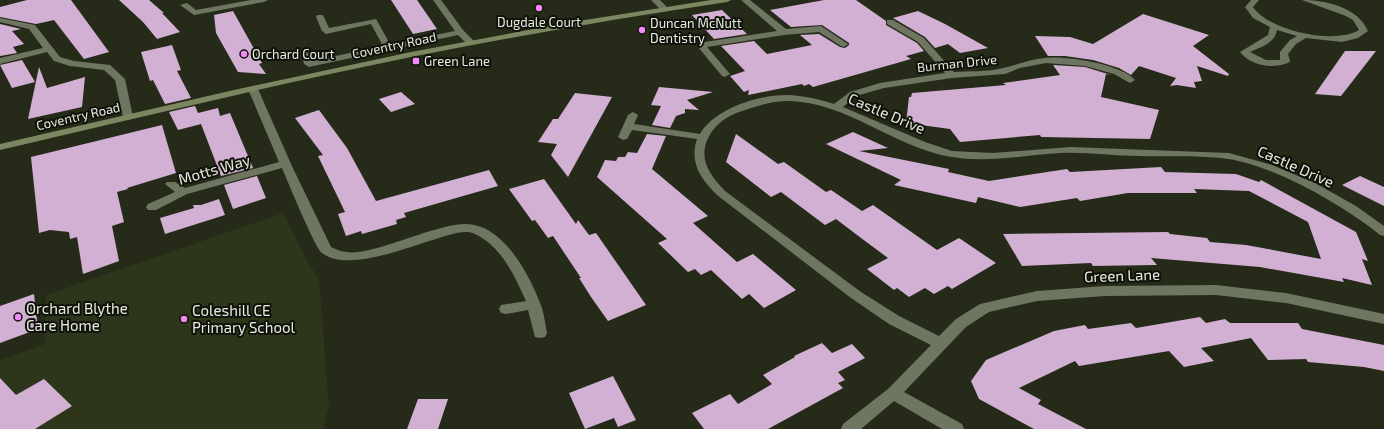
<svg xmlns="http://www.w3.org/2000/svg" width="1384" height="429" viewBox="0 0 1384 429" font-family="'Exo 2',sans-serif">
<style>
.built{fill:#2d351b}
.building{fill:#d2b0d4}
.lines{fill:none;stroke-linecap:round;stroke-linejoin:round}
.street{fill:#6e7560;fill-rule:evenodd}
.secondary{fill:#7c8761;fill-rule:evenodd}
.poi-dot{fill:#f08bf6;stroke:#0f120a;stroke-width:1.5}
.labels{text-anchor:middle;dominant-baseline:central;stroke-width:4;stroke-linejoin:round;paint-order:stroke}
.far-poi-label{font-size:13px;fill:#e8ece0;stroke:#0f120a;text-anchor:start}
.far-street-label{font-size:13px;fill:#e8ece0;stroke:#0f120a}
.street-label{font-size:15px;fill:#e8ece0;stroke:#0f120a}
.poi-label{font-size:15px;fill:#e8ece0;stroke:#0f120a;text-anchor:start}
</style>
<rect width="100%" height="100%" fill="#252b18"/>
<path class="built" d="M283 213 305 257 319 279 329 406 323 429H0V360L45 344 46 295Z"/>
<path class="building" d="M27 0H71L109 52 84 59 54 20 36 24 0 17V7Z
M119 0H149L164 13H162L180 32 157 39 143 22Z
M391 0H417L437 29 413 34Z
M824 0H856L886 21V25L917 43 924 51 906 56 911 59 813 87 809 84 804 86 802 84 748 95 749 90 744 92 730 76 745 71 721 46 754 41 767 54 812 45 800 35 819 34 840 47 845 48 849 45V43L822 25 791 27 770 10Z
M722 10 747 34 714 39 692 15Z
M233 11 262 63 259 64 266 74 238 72 216 33 214 15Z
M918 11 945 24 988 48 960 53 948 44 935 48 925 37 893 18Z
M1143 14 1209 35 1193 46 1229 74 1228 76 1197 66 1202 81 1194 82 1196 88 1177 85 1170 86 1176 78 1139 66 1131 75 1119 68 1093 60 1065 56H1048L1035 36 1070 37 1093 44Z
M0 24 21 29 12 31 24 44 13 47 17 53 0 56Z
M172 45 181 70 177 71 191 98 165 104 153 80 150 81 141 52Z
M1345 51H1376L1341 96 1315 94Z
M22 60 35 82 12 88 0 65Z
M1053 65 1085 67 1111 75 1106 74 1101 97 1159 110 1150 139 1041 137 1040 135 960 142 950 129 906 123 909 97H911L912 93 1006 85 1003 83 1060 75Z
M39 67 47 88 85 77 82 107 28 119Z
M659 87 713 92 687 100 699 110 685 109V113L676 116 670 128 652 125 661 106 651 105Z
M401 92 415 104 391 112 379 99Z
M575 93 612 97 568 177 551 155 557 144 538 142 553 119H558Z
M195 106 198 113 218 108 220 116 230 113 253 168 221 176 201 124 178 130 169 112Z
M319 110 347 148 376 201 489 170 498 186 404 213 406 217 396 220 397 224 362 234 361 231 346 236 338 214 345 212 318 156 323 155 295 118Z
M162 125 176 173 127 188 128 189 117 192 124 222 112 226 119 261 83 274 77 237 70 239 69 232 50 230 39 233 31 157Z
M853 132 888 148 859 151 949 169 948 172 989 181 1067 169 1070 172 1161 167 1165 172 1236 174 1259 182 1261 180 1356 232 1368 261 1362 259 1372 285 1342 278 1344 282 1260 267 1151 258 1157 265 1093 266 1091 263 1022 266 1003 234 1168 232 1170 234 1207 238 1210 242 1246 245 1321 259 1308 222 1249 191 1194 189 1197 193H1128L1080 201 1077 198 1020 207 978 197 976 203 894 185 901 180 826 144Z
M647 134 666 136 652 169 708 216 693 223 737 262 753 254 796 290 764 308 749 294 742 299 711 270 701 275 695 269 688 272 658 243 667 239 597 177 605 160 616 161 618 157H625L628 152 637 153Z
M736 134 778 164 784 162 826 192 831 190 862 211 873 205 937 250 959 238 996 263 952 289 948 286 934 294 925 288 909 297 897 288 894 290 867 269 888 258 861 238 836 219 825 225 781 192 771 197 726 162Z
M257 176 266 198 233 209 224 185Z
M1360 176 1384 187V206L1342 185Z
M544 179 576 224 578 220 589 235 596 233 646 305 608 321 591 297 579 278H581L553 236 548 238 535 220 532 221 509 189Z
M219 199 225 215 165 234 160 218 194 208 193 205H201Z
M34 294 38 329 0 343V306Z
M1200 317 1206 323 1225 319 1230 323H1298L1302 329 1384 345V371L1364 367 1308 362 1306 359 1268 360 1251 338 1201 348 1214 361 1184 367 1169 351 1079 366 1075 361 1019 388 1041 400 1038 404 1086 429H1034L979 399 971 381 986 360 1054 331 1085 325 1088 329 1131 323 1136 328Z
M822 343 832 353 852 344 865 358 838 372 845 380 838 383 843 388 768 429H704L692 413 730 394 738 404 772 384 763 375 795 357 794 356Z
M613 376 636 420 618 427 614 418 585 429 569 393Z
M0 378 16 395 44 379 72 406 35 429H0Z
M418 399H448L438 429H407Z"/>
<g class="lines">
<path class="street" d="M251 0H268L264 2 194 15 180 5 187 3 196 10Z
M433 0H441L463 30 474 41V45H468L458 35 309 67 304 64 302 55 306 52 309 53 312 61 383 46 371 24 326 34 322 31 316 17 317 15H323L329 28 376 19 390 44 455 31Z
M651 0H660L670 10 663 12Z
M741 0H750L786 29 821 26 848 44 844 47 841 46 819 32 784 35 707 47 730 74 725 77 722 76 698 47V43L777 31Z
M1251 0H1259L1253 7C1269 31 1335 45 1359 30L1353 20 1346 16 1302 0C1325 0 1358 7 1368 31L1358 38 1342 42 1306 38 1296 44 1288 54 1290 61 1288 63C1272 69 1251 66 1240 52L1268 35 1270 27 1253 18 1245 7ZM1277 30 1297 36 1290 40 1280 52V60H1266L1250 52C1261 47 1275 43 1277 30Z
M0 18 35 25 60 57 74 61 110 65 125 79 133 117 132 119 128 120 123 117 115 80 104 70 70 66 54 61 47 52 0 64V58L43 48 29 29 0 22Z
M887 20H893L924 38 954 72C970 71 988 72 1003 68 1017 65 1030 59 1045 58 1064 55 1122 64 1135 80L1130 83 1114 74 1085 66 1046 63 1020 68 1005 74 952 78 884 88 856 96 843 107 925 142 952 151 993 153 1071 147 1229 153 1272 165 1315 183 1356 206 1384 226V236L1380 235C1343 205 1275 166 1228 159 1200 155 1166 157 1138 156 1112 156 1087 152 1061 153 1025 155 988 163 952 157 894 148 848 102 788 101 772 101 757 106 742 111 726 116 712 126 706 143 700 163 712 177 725 191L861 292 899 316 939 336 956 319 980 304 1037 291 1105 286 1216 285 1286 293 1384 314V324L1286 303 1216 295 1105 296 1037 301 989 312 966 327 904 392 962 424 964 429H942L894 401 861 429H841L843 424 888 389 931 345 889 324 851 298 717 195C701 179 689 163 697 139L632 130 627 139 623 140 618 137 628 115 633 112 638 115 634 124 700 134C715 108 761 94 789 95 805 96 819 99 834 104L850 92 880 83 945 73 918 42 887 24Z
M253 86 258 89 291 164 331 247C349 257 366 251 384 246 405 240 447 223 467 224 503 225 529 274 540 303 544 312 545 323 547 333L545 337 540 338 535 337 528 310 506 314 501 313 499 309 501 305 526 301C514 275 502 247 475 234 465 229 450 235 439 238 411 246 347 273 322 253 315 248 288 182 282 168L187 194 156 210H148L146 207 148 204 175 192 165 184 167 182H175L185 188 279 162 248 89Z"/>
<path class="secondary" d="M711 0H731L727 2C621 18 516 36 411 57 273 85 137 118 0 150V144L234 90 411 52 566 23Z"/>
</g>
<g class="poi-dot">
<circle cx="539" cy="8" r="4"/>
<circle cx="642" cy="30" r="4"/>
<circle cx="244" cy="54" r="4"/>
<rect x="412" y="57" width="8" height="8" rx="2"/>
<circle cx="18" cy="317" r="4"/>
<circle cx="184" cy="319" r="4"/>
</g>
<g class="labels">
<g class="far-poi-label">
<text x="539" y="22" text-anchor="middle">Dugdale Court</text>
<text x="650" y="23">Duncan McNutt<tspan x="650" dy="15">Dentistry</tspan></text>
<text x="252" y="54">Orchard Court</text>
<text x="424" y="61">Green Lane</text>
</g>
<g class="far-street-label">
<text transform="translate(394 45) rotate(-12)">Coventry Road</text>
<text transform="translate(957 63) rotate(-6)">Burman Drive</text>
<text transform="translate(78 116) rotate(-13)">Coventry Road</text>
</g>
<g class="street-label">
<text transform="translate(887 113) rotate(23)">Castle Drive</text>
<text transform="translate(1296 166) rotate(24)">Castle Drive</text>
<text transform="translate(214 169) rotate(-16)">Motts Way</text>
<text transform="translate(1122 275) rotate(-2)">Green Lane</text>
</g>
<g class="poi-label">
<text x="26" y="308">Orchard Blythe<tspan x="26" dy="17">Care Home</tspan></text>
<text x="192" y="310">Coleshill CE<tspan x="192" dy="17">Primary School</tspan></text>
</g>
</g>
</svg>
